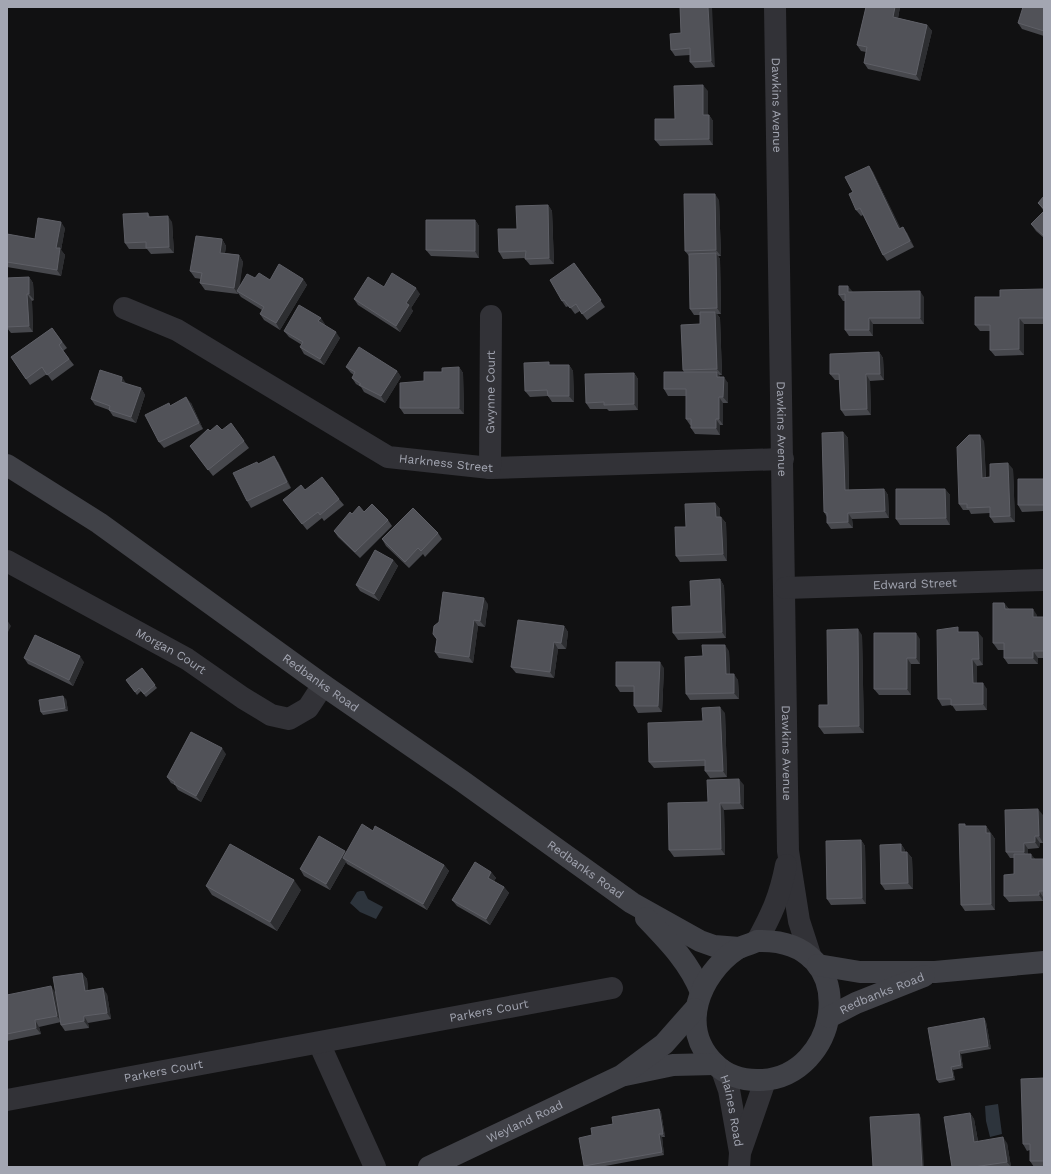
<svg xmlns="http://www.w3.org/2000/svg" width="1051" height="1174" viewBox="0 0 1051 1174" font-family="'Work Sans',sans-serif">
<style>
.water{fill:#2d343c}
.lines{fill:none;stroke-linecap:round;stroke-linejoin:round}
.street{stroke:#323237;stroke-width:22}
.secondary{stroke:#404147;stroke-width:22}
.wall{fill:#47484d}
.shaded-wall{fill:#2d2e31}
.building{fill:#515258;stroke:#5e5f66}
.labels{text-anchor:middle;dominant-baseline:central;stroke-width:4;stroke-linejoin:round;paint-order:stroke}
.street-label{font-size:12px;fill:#a3a6b2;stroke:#0c0c0d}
</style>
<rect width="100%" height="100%" fill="#111112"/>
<path class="water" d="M360 891H364L368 899 383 907 376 919 360 912 350 903 357 892Z
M998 1104 1002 1134 990 1137 986 1121 985 1106Z"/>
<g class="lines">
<g class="street">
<path id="s1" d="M775 7 788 851 799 921 811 958"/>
<path id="s2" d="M124 308 177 330 388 457 490 468 783 459"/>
<path id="s3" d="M490 468 491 316"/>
<path id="s4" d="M7 561 187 659 243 698 271 715 289 719 308 708 323 685"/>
<path id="s5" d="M785 588 1044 580"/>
<path d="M757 941C772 914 780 896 786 865"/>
<path d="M319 1043 375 1167"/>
<path id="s6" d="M722 1070 729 1090 740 1152"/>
<path id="s7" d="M7 1100 612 988"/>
<path d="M739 1167 740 1153 765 1081"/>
</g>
<g class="secondary">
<path id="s8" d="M7 465 99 523 323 685 462 781 632 903 700 941 714 946 739 948"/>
<path d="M646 918C668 941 689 962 701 992"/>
<path d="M757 941C865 937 842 1081 757 1080 742 1080 726 1075 715 1064 678 1028 699 975 737 949 743 946 751 944 757 941Z"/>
<path d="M818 965 860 972H935L1044 962"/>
<path id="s9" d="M829 1017 856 1003 924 976"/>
<path d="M625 1075 673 1065 715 1064"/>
<path id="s10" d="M429 1167 621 1076 664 1044 695 1009"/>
</g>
</g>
<path class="wall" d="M680 7 715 67 695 68 690 62V55L675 56 671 50 681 33Z
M866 7H900L898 18 927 25 932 31 920 81 868 69 864 63 866 52 861 51 857 45Z
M1044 7V36L1022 29 1018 23Z
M708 91V115H709L713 121V145L660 146 655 140 675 119Z
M869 166 873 172 900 228 907 233 914 247 887 261 883 255 863 215 861 216 856 210 853 192Z
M1044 196V238L1036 231 1031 224 1044 211 1038 203Z
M719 200 721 256H718L720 259 721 314H717L720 318 722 375H719L720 377 728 383V403H723V425H720V435L695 434 691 428V425H690L686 419V396H668L664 389 684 372 683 370 700 324V315H694L690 309 689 256 685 251Z
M548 205 552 211 554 264 530 265 525 259V258L503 259 499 252 517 229Z
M148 213 150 217 172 222 174 253 151 254 147 249H129L125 243Z
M475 220 479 226V258L431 256 426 250Z
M65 228 61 250 65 255 61 276 7 267V234L35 239Z
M222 239 226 246 225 253 239 255 243 262 239 286 255 278 270 280 303 279 307 285 280 330 264 320 260 314 262 310 241 297 238 293V294L205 290 200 283 201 279 195 278 190 271Z
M574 263 605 307 587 320 580 311 575 314 569 306 566 307 562 301Z
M29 277 33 283 34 300 32 301 33 332 11 333 7 328V278Z
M384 287 420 294 411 308 413 311 400 332 358 305 354 299Z
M1044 289V324H1024V355L995 356 990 350V331H980L975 325 1000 297Z
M853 292 924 297V324H873V336H849L845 330V301H843L839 295Z
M325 324 324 325 340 338 324 365 304 354 300 347 302 345 289 337 284 331Z
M52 328 67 348 63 351 74 365 52 381 47 374 30 385 11 357Z
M879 352 883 358 884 380 870 381 871 415 845 416 841 410 839 380H835L830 374Z
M552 365H569L573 371 574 402H552L548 396 530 397 525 391Z
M346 367 397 371 401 377 385 403 364 392 361 387 356 384 352 378 354 375 351 373Z
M459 367 463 373 464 414H404L400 408 424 381 442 372Z
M634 373 638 379V410L609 411 607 409H590L586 403Z
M126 383V384L141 388 145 395 136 423 113 416 109 410 95 405 91 399Z
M191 403 203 429 164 448 159 442 171 405Z
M222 430 244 441 249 448 213 476 190 446 210 431Z
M843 432 848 438 849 490 884 489 888 495 889 518 852 519 853 528 831 529 827 523V517L824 512Z
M984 441 986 478 990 477 1013 469 1015 522 994 523 990 517V513L971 514 969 510H963L959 504Z
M278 462 291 488 251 508 247 501Z
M1044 479V511L1022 512 1018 505Z
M945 489 950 495V525H900L896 519Z
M305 490 339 499 344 505 324 521 322 518 307 530 283 500Z
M715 503 720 509V517H721L726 523 727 561 680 562 676 556 686 527Z
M364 512 388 520 392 526 360 558 338 537 334 531 352 514Z
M438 533 442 539 425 557 423 554 409 568 386 546 382 539Z
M393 560 398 566 379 601 360 591 356 585Z
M720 579 724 586 726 638 678 640 673 633 691 606Z
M1004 603 1009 609 1037 615V617H1044V658H1038V664H1008L1004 658V650H998L993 643Z
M488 604 485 627 478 626 473 663 439 658 435 652 437 640 433 634Z
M564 626 568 632 566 649H558L554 678 516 673 511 667Z
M961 632 983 638V665L977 666V683L987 689V710L956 711 952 705 942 706 938 699Z
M862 635 864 733 824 734 819 727 828 705Z
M920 639V664H911V695H879L874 689Z
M729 651 730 674 738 680 739 699 690 700 686 694 703 656Z
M24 658 84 662 73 686 28 664Z
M142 668 157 688 146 697 141 691 137 695 126 680Z
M664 668 662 712 638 713 634 706V692H620L616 686Z
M66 699 68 711 43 715 41 712Z
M725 713 727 777 710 778 705 771V766L654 768 649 762Z
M226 754 201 802 178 790 175 785 171 783 167 777Z
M744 785V809L724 810 725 855 674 857 669 850 708 802Z
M1043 815V843H1040L1039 848 1028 849V854L1035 859 1044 860V897H1043V901L1009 902 1004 896 1014 874V858H1010L1006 852Z
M966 826H986L995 839V910L965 911 961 905Z
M861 840 865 846 866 904 831 905 827 899Z
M901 844 905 850V852H907L912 858 913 889 885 890 881 884Z
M346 853 444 865 449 871 427 910 347 864 346 862 330 890 304 876 300 869Z
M491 872 496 878 494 881 504 887 509 893 490 925 457 906 452 900Z
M206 886 301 890 277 931 212 895Z
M82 973 87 979 88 990 107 994 111 1019 88 1023 89 1028 65 1031 61 1025V1022L39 1027 41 1034 7 1041V995L55 992 58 1006Z
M984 1018 986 1022 991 1049 961 1054 963 1068 953 1070 955 1080 939 1083 937 1080Z
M1044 1078V1167H1034L1030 1161V1150L1027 1151 1023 1144Z
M659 1109 661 1112 665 1137H662L664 1155 600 1167H584V1166L592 1135 613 1124Z
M970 1113 974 1119 978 1141 1007 1143 1011 1167H952Z"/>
<path class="shaded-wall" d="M708 7H712L715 67 711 61Z
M895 7H900L897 23 893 17Z
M927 25 932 31 920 81 916 75Z
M703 85 708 91V121L703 115Z
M709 115 713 121V145L709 139Z
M869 166 873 172 904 235 899 229Z
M715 194 719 200 721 256 716 250Z
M548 205 552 211 554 264 549 258Z
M168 216 172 222 174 253 169 247Z
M475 220 479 226V258L475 251Z
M61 222 65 228 61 250 65 255 61 276 57 270 56 248Z
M903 227 907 233 914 247 910 241Z
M222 239 226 246 224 259 220 253Z
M716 253 720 259 721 314 717 308Z
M239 255 243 262 239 292 237 291 238 294 234 288Z
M29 277 33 283 34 300 29 294Z
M303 279 307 285 280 330 276 323Z
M848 286 853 292H848Z
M416 288 420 294 411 308 413 311 400 332 396 326 406 303Z
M920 291 924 297V324L920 318Z
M27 294 32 301 33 332 29 326Z
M715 312 720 318 722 375 717 369Z
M321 318 325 324 323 328 318 321Z
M869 318 873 324V336L869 330Z
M1019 318 1024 324V355L1019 349Z
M336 332 340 338 324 365 320 359Z
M879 352 883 358 884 380 880 374Z
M569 365 573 371 574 402 569 396Z
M459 367 463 373 464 414 459 408Z
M397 371 401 377 385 403 381 396Z
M717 372 721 378 717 377Z
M634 373 638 379V410L634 404Z
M866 374 870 381 871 415 867 409Z
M122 377 126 383 125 388 121 382Z
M724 377 728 383V403L723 397Z
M141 388 145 395 136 423 131 417Z
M186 397 191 403 203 429 199 423Z
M719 397 723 403V425L719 419Z
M716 419 720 425V435L716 428Z
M843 432 848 438 849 496 845 490Z
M980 435 984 441 986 484 982 478Z
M274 456 278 462 291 488 287 482Z
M1008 463 1013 469 1015 522 1010 516Z
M884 489 888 495 889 518 885 511Z
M945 489 950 495V525L946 518Z
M715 503 720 509V523L716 517Z
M848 513 852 519 853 528 848 522Z
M721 517 726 523 727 561 723 554Z
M393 560 398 566 379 601 374 594Z
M720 579 724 586 726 638 722 632Z
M484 598 488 604 485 627 480 621Z
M1004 603 1009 609H1005Z
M1033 609 1037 615 1038 623 1033 617Z
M7 620 11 626 7 634Z
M474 620 478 626 473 663 469 657Z
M564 626 568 632 566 649 561 643Z
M858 629 862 635 864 733 859 726Z
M978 632 983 638V665L979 659Z
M916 633 920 639V664L916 658Z
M554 642 558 649 554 678 550 672Z
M725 645 729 651 730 681 726 674Z
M1033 651 1038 658V664L1033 658Z
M80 656 84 662 73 686 69 680Z
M907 658 911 664V695L907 689Z
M972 659 977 666V689L973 683Z
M660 662 664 668 662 712 658 706Z
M734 674 738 680 739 699 734 693Z
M983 683 987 689V710L983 704Z
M63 696 66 699 68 711 65 708Z
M720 707 725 713 727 777 723 771Z
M222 748 226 754 201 802 196 796Z
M739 779 744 785V809L740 803Z
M720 803 724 810 725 855 721 849Z
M1038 809 1043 815V843L1039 836Z
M986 826 995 839V910L991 904Z
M1035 836 1040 843 1039 848 1035 842Z
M861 840 865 846 866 904 862 898Z
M1024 843 1028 849V858L1024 852Z
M901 844 905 850V858L901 852Z
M345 851 349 857 343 858 346 862 330 890 326 884Z
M907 852 912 858 913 889 908 883Z
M1031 854 1036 860 1031 859Z
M1043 859 1044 860V891Z
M444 865 449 871 427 910 423 904Z
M491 872 496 878 492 884 488 878Z
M294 880 301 890 277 931 270 922Z
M504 887 509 893 490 925 486 919Z
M1039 891 1043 897V901L1039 895Z
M82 973 87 979 89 997 85 991Z
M51 986 55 992 61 1022 57 1016Z
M103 988 107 994 111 1019 107 1013Z
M84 1016 88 1023 89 1028 84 1021Z
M984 1018 986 1022 991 1049 988 1046Z
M35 1020 39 1027 41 1034 36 1028Z
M959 1051 961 1054 963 1068 961 1065Z
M951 1067 953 1070 955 1080 953 1077Z
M659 1109 661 1112 665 1137 663 1134Z
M970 1113 974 1119 979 1148 974 1142Z
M919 1114 921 1118 924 1167H922Z
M659 1134 662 1137 664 1155 662 1152Z
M1003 1137 1007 1143 1011 1167 1007 1162Z"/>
<path class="building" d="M680 7H708L711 61 690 62V48L671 50 670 34 681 33Z
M866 7H895L893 17 927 25 916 75 864 63 867 47 857 45Z
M1023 7H1044V31L1018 23Z
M703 85V115H709V139L655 140V119H675L674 86Z
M869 166 899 229 903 227 910 241 883 255 860 208 856 210 849 194 853 192 845 177Z
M684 194H715L716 250 685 251Z
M1044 196V209L1038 203Z
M548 205 549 258 525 259 526 251 499 252 498 229H517L516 206Z
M1044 211V236L1031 224Z
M148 213V217L168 216 169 247 146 248V242L125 243 123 214Z
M38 218 61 222 56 248H60L57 270 7 262V234L35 239Z
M426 220H475V251L426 250Z
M196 236 222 239 220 253 239 255 234 288 200 283 202 273 190 271Z
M716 253 717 308 690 309 689 254Z
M574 263 601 300 582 314 576 304 570 308 564 300 562 301 550 280Z
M279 264 303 279 276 323 260 314 264 307 237 291 247 274 255 278 259 273 270 280Z
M392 273 416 288 406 303 409 305 396 326 354 299 368 277 384 287Z
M29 277V294H27L29 326 7 327V278Z
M839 286H848V292L920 291V318H869V330H845V294L839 295Z
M1044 289V318H1019V349L990 350V325H975V297H1000V290Z
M299 305 321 318 318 321 336 332 320 359 300 347 303 342 284 331Z
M700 312H715L717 369 683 370 681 325 700 324Z
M52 328 62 342 59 345 69 359 47 375 42 367 26 379 11 357Z
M359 347 397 371 381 396 359 385 361 384 352 378 355 372 346 367Z
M879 352 880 374H866L867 409 841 410 839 374H830V354Z
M549 362V365H569V396H548L547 390 525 391 524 363Z
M459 367V408H400V383L424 381V372H442V368Z
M100 370 122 377 121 382 141 388 131 417 109 410 110 406 91 399Z
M664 372H717V377H724L723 397H719V419H716V428H691V419H686V389H664Z
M634 373V404L604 405V402L586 403 585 374Z
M186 397 199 423 159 442 145 415 169 403 170 406Z
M231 423 244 441 208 470 190 446 208 429 210 431 217 425 222 430Z
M843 432 845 490 884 489 885 511 848 513V522L827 523V513L824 512 822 433Z
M969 435H980L982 478 990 477V464L1008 463 1010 516 990 517V507L967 508V504H959L957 447Z
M274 456 287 482 247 501 233 473 257 462 258 464Z
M322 477 339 499 320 515 318 512 302 524 283 500 301 485 305 490Z
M1018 479H1044V505H1018Z
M896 489H945L946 518 896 519Z
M715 503 716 517H721L723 554 676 556 675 527H686L685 504Z
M372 504 388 520 355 552 334 531 350 512 352 514 359 506 364 512Z
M413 508 438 533 421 551 418 548 405 562 382 539Z
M375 550 393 560 374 594 356 585Z
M720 579 722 632 673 633 672 607 691 606 690 581Z
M443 592 484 598 480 621 474 620 469 657 435 652 437 639 433 634 434 626 439 622Z
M993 603H1004L1005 609H1033V617H1044V651H1033V658H1004V643H993Z
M518 620 564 626 561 643 554 642 550 672 511 667Z
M958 627V632H978L979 659H972L973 683H983V704L951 705V699H938L937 630Z
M858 629 859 726 819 727V705H828L827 630Z
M874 633H916V658H907V689H874Z
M35 635 80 656 69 680 24 658Z
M702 645H725L726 674H734V693L686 694 685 657 703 656Z
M616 662H660L658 706H634V686H616Z
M142 668 155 685 144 694 139 688 135 692 126 680Z
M63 696 65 708 41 712 39 700Z
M720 707 723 771H705V760L649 762 648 723 703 721 702 708Z
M191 732 222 748 196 796 174 784 175 782 167 777Z
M739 779 740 803H720L721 849 669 850 668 803 708 802 707 780Z
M1038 809 1039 836H1035V842L1024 843V852H1006L1005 810Z
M362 824 373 831 375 826 444 865 423 904 343 858Z
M959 824H965V826H986V833H990L991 904 961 905Z
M319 836 345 851 326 884 300 869Z
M861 840 862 898 827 899 826 841Z
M230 844 294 880 270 922 206 886Z
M901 844V852H907L908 883 881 884 880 845Z
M1014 854H1031V859H1043L1044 891H1039V895L1004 896V875L1014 874Z
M475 862 491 872 488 878 504 887 486 919 452 900Z
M82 973 85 991 103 988 107 1013 84 1016V1021L61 1025 53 977Z
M51 986 57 1016 35 1020 36 1028 7 1034V995Z
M984 1018 988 1046 959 1051 961 1065 951 1067 953 1077 937 1080 928 1028Z
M1044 1078V1161H1030V1144H1023L1021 1079Z
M659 1109 663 1134H659L662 1152 584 1166 579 1138 592 1135 591 1128 613 1124 612 1117Z
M970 1113 974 1142 1003 1137 1007 1162 974 1167H952L944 1117Z
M919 1114 922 1167H873L870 1117Z"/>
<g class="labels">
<g class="street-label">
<text stroke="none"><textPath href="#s1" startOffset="98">Dawkins Avenue</textPath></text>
<text stroke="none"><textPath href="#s3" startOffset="76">Gwynne Court</textPath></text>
<text stroke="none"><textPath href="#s1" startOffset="422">Dawkins Avenue</textPath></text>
<text stroke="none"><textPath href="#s2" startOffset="362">Harkness Street</textPath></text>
<text stroke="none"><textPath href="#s5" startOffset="130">Edward Street</textPath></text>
<text stroke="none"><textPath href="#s4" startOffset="187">Morgan Court</textPath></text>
<text stroke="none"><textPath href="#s8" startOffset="382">Redbanks Road</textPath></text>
<text stroke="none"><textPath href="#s1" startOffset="746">Dawkins Avenue</textPath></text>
<text stroke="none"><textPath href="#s8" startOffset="706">Redbanks Road</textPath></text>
<text stroke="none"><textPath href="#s9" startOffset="58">Redbanks Road</textPath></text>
<text stroke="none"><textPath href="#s7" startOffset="490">Parkers Court</textPath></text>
<text stroke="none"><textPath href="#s7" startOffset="159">Parkers Court</textPath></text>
<text stroke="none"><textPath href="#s6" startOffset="42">Haines Road</textPath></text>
<text stroke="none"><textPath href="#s10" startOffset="106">Weyland Road</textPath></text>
</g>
</g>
<rect width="1051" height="1174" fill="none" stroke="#a3a6b2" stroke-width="16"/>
</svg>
